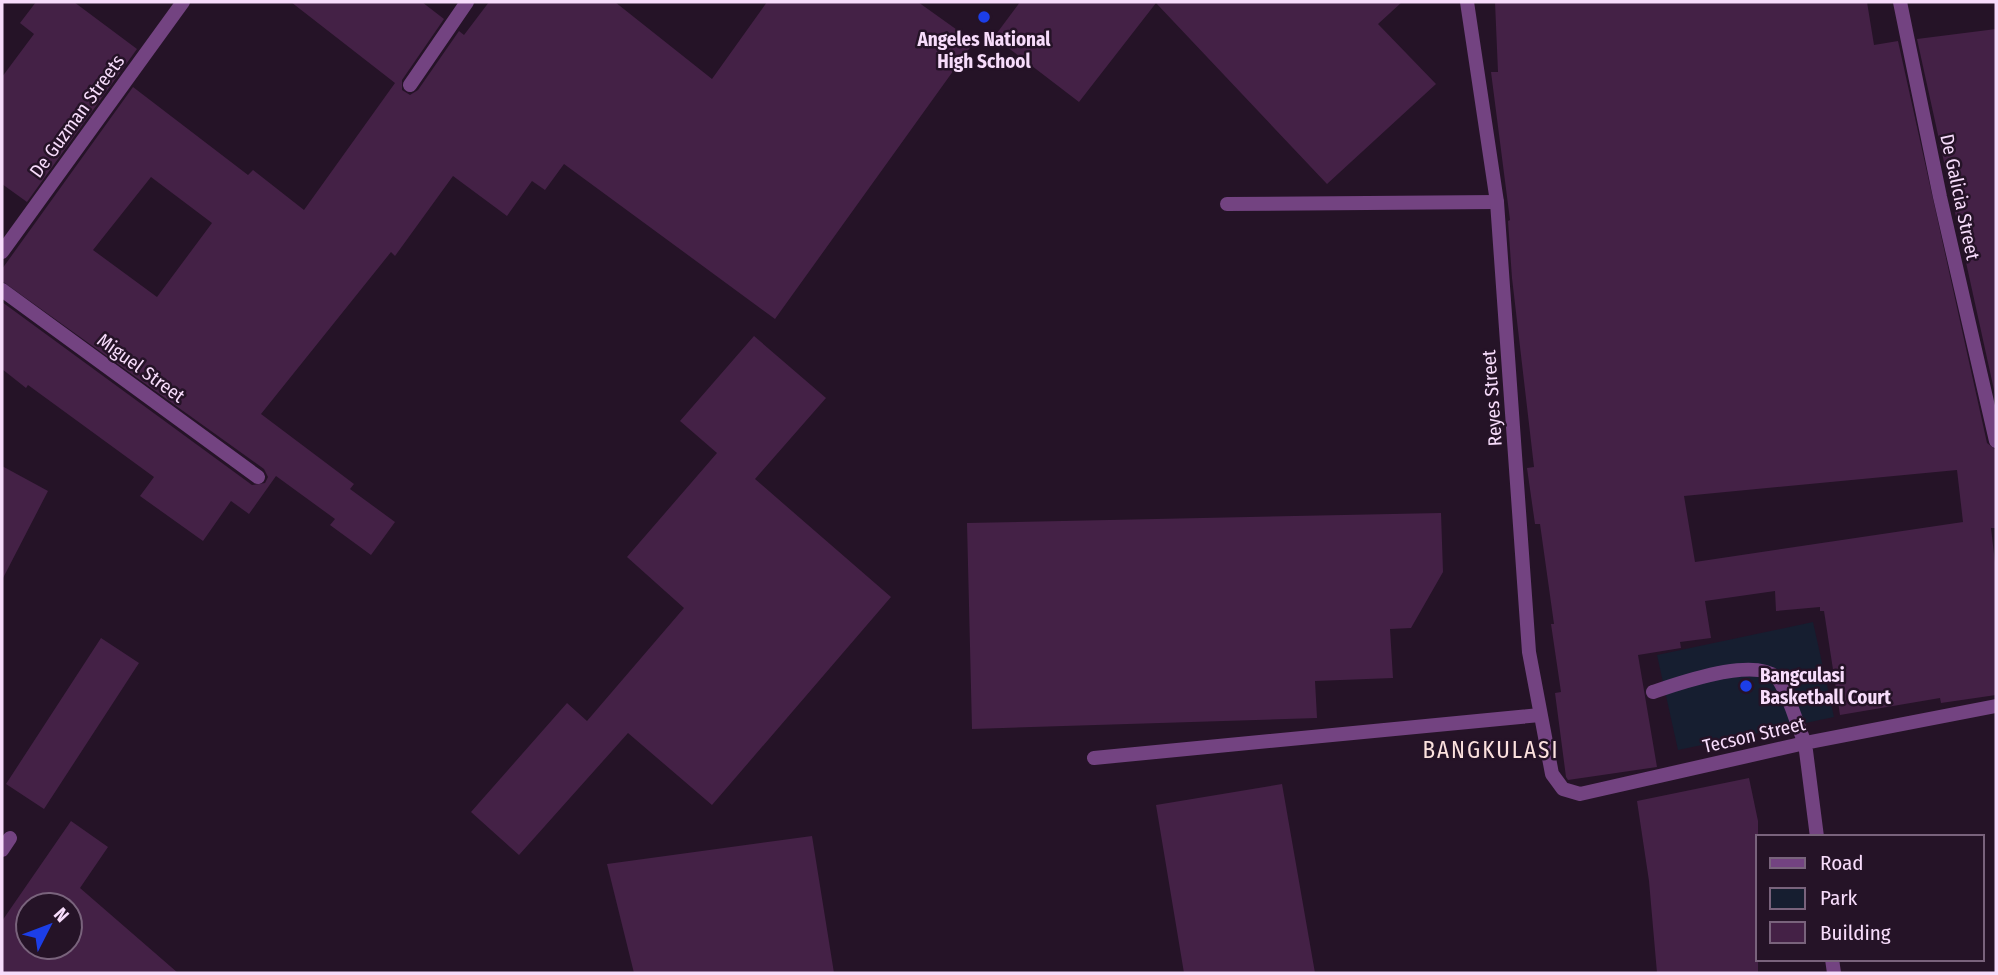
<svg xmlns="http://www.w3.org/2000/svg" width="1998" height="975" viewBox="0 0 1998 975" font-family="'Fira Sans Condensed',sans-serif">
<style>
.green{fill:#161e30}
.building{fill:#442146;fill-rule:evenodd}
.lines{fill:none;stroke-linecap:round;stroke-linejoin:round}
.lane{stroke:#734381;stroke-width:14}
.street{stroke:#734381;stroke-width:14}
.poi-dot{fill:#1c3ee7;stroke:#251327;stroke-width:2.5}
.labels{text-anchor:middle;dominant-baseline:central;stroke-width:5;stroke-linejoin:round;paint-order:stroke}
.poi-label{font-size:19px;font-weight:bold;fill:#f7dcfb;stroke:#251327}
.street-label{font-size:19px;fill:#f7dcfb;stroke:#251327}
.quarter-label{font-size:23px;letter-spacing:2px;fill:#fce1de;stroke:#251327}
</style>
<rect width="100%" height="100%" fill="#251327"/>
<path class="green" d="M1813 622 1834 717 1678 750 1657 655Z"/>
<path class="building" d="M36 2H74L137 49 27 202 2 184V77L34 34 20 23Z
M291 2H422L444 19 402 80V90L410 95 418 90 459 31 464 35 489 2H615L712 79 767 2H918L974 42 775 319 564 164 545 190 532 181 507 216 453 176 395 256 391 252 261 414 354 484 350 489 395 522 371 555 330 525 335 519 276 476 249 514 231 501 203 541 140 496 154 477 28 385 26 388 2 369V302L252 485 265 483 268 477 264 469 2 281V269L133 87 248 175 253 170 304 210 395 83ZM151 177 212 223 157 297 93 250Z
M1020 2H1402L1378 24 1436 84 1327 184 1156 3 1079 102 994 37Z
M1495 2H1867L1874 45 1898 41 1987 443 1996 450V528H1991L1996 571V695L1941 703 1940 698 1840 715 1824 611H1820V607L1776 611 1775 591 1705 601 1711 638 1680 642 1681 648 1638 655 1657 767 1568 780 1566 777 1555 693 1561 692 1551 624H1554L1540 524H1535L1527 468 1534 467 1512 278 1508 221 1510 220 1491 72H1498ZM1957 470 1963 522 1695 562 1684 496Z
M1996 29V399L1917 39Z
M754 336 826 398 755 479 891 597 712 805 628 733 519 855 471 812 567 703 587 721 684 608 627 557 717 453 680 421Z
M2 466 48 491 2 580Z
M1441 513 1443 572 1411 628 1390 629 1393 678 1315 681 1317 718 972 729 967 523Z
M101 638 139 663 44 809 6 784Z
M1749 778 1758 821V973H1657L1649 881 1637 801Z
M1282 784 1315 973H1184L1156 805Z
M71 821 108 847 80 888 178 973H2V921ZM28 905H70V947H28Z
M812 836 834 973H634L607 864Z"/>
<g class="lines">
<path class="lane" d="M1227 204 1497 202
M1653 692C1680 683 1763 653 1780 682 1791 700 1796 723 1805 743
M2 850 10 838"/>
<path class="street" d="M1467 2 1497 202 1529 652 1552 774 1563 789 1580 794 1805 743 1996 706
M1900 2 1940 197 1996 441
M410 85 467 2
M2 252 183 2
M2 290 258 477
M1805 743 1817 837
M1094 758 1540 715
M1832 959 1834 973"/>
</g>
<g class="poi-dot">
<circle cx="984" cy="17" r="7"/>
<circle cx="1746" cy="686" r="7"/>
</g>
<g class="labels">
<g class="poi-label">
<text x="984" y="39">Angeles National<tspan x="984" dy="22">High School</tspan></text>
<text x="1760" y="675" text-anchor="start">Bangculasi<tspan x="1760" dy="22">Basketball Court</tspan></text>
</g>
<g class="street-label">
<text transform="translate(77 116) rotate(-54)">De Guzman Streets</text>
<text transform="translate(1960 197) rotate(78)">De Galicia Street</text>
<text transform="translate(141 368) rotate(36)">Miguel Street</text>
<text transform="translate(1492 398) rotate(-94)">Reyes Street</text>
<text transform="translate(1754 735) rotate(-13)">Tecson Street</text>
</g>
<g class="quarter-label">
<text x="1491" y="750">BANGKULASI</text>
</g>
</g>
<rect width="1998" height="975" fill="none" stroke="#f7dcfb" stroke-width="7"/>
<rect x="1756" y="835" width="228" height="126" fill="#251327" stroke="#79637c" stroke-width="2"/>
<rect x="1770" y="858" width="35" height="10" fill="#734381" stroke="#79637c" stroke-width="2"/>
<text x="1820" y="870" font-size="21" fill="#f7dcfb">Road</text>
<rect x="1770" y="888" width="35" height="21" fill="#161e30" stroke="#79637c" stroke-width="2"/>
<text x="1820" y="905" font-size="21" fill="#f7dcfb">Park</text>
<rect x="1770" y="922" width="35" height="21" fill="#442146" stroke="#79637c" stroke-width="2"/>
<text x="1820" y="940" font-size="21" fill="#f7dcfb">Building</text>
<g transform="translate(49 926) rotate(48)"><circle r="33" fill="#251327" stroke="#79637c" stroke-width="2"/>
<path d="M0-5L12 26L0 18L-12 26Z" fill="#1c3ee7"/>
<text y="-10" font-size="19" font-weight="bold" text-anchor="middle" fill="#f7dcfb">N</text>
</g>
</svg>
